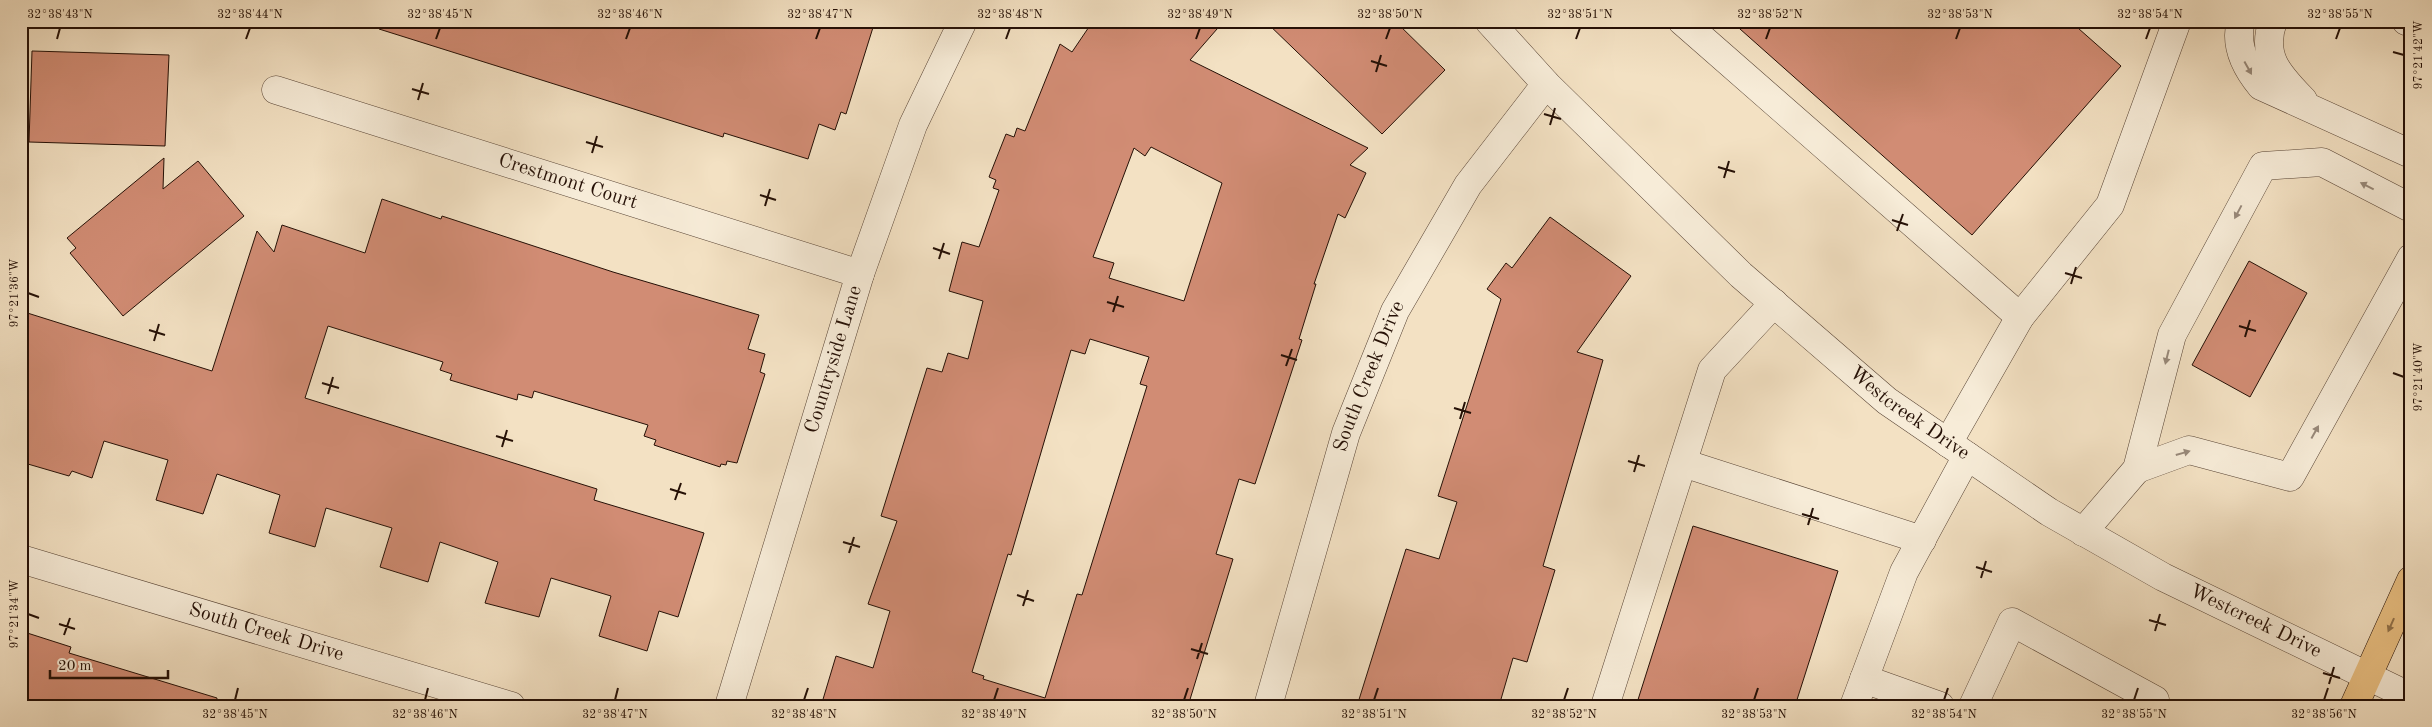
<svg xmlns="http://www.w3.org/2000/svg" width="2432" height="727" viewBox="0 0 2432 727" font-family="'Old Standard TT',serif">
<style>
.building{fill:#d18c74;stroke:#251006;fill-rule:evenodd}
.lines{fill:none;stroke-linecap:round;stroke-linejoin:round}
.minor-casing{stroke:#584435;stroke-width:29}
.major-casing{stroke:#251006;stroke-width:29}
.minor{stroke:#f7ecd8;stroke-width:28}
.major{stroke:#eac082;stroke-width:28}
.oneway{fill:#98897a}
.oneway2{fill:#91714a}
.ticks{fill:none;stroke:#251006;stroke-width:2}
.labels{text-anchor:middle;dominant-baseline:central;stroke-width:4;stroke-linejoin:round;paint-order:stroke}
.street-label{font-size:20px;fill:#251006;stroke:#f7ecd8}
.neatline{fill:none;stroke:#251006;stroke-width:2}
.ticks-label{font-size:12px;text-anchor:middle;fill:#251006}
</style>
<rect width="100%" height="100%" fill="#f3e1c3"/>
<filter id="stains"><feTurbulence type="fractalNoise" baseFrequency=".004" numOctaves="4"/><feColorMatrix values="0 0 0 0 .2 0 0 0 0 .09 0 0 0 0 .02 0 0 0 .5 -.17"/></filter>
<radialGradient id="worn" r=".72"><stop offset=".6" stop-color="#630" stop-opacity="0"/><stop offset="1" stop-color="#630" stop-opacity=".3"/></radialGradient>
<path class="building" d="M380 21H875L846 114 841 112 835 130 819 124 808 159 724 133 723 137 379 29Z
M1093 21H1224L1190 60 1368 148 1350 165 1366 173 1345 218 1338 214 1314 284H1316L1299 339 1302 340 1255 484 1239 479 1216 554 1233 559 1188 706H821L836 656 873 668 890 611 868 604 897 521 881 516 927 368 942 372 948 353 968 359 983 301 949 291 962 242 979 247 999 190 993 188 996 180 989 177 1006 134 1014 137 1017 128 1025 131 1060 44 1072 52ZM1151 147 1222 183 1184 301 1109 278 1114 263 1093 257 1134 148 1145 156ZM1090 339 1149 357 1140 384 1147 386 1082 595 1077 594 1045 698 983 679 984 676 972 672 1008 554 1011 555 1071 350 1085 354Z
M1265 21H1395L1445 70 1382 134Z
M1731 21H2070L2121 66 1972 235Z
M32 51 169 55 165 146 29 142Z
M164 158 163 189 198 161 244 216 123 316 70 253 76 248 67 238Z
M382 199 441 219 442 216 613 272 759 315 748 349 765 354 760 372 765 374 737 463 727 461 726 465 721 464 720 467 654 445 656 440 644 436 648 425 534 391 532 398 518 394 517 400 450 380 452 374 440 370 443 362 328 326 305 398 597 489 594 500 704 533 678 617 659 611 647 651 599 636 611 596 551 578 539 617 485 603 498 562 440 542 428 582 380 567 392 528 326 508 315 547 269 533 280 495 217 474 203 514 156 500 168 460 104 441 92 478 72 471 69 476 21 462V311L212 371 257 231 274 252 282 225 365 253Z
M1550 217 1631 276 1577 352 1603 360 1543 566 1555 570 1527 662 1513 658 1499 706H1357L1406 549 1439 559 1457 502 1438 496 1501 299 1487 289 1506 263 1512 268Z
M2249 261 2307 293 2250 397 2192 365Z
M1693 526 1838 571 1795 706H1636Z
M21 631 71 647 69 653 217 698 216 706H21Z"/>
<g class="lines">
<g class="minor-casing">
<g id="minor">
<path id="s1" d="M1489 21 1546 84 1741 275 1887 401 2049 512 2163 577 2411 697"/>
<path d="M1682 21 2020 317"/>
<path d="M2241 21C2234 46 2246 68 2261 86L2411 154"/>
<path d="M2273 21C2260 57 2280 76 2303 100"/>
<path d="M2406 21 2411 23"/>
<path id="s2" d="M276 90 860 274"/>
<path d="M1948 443 2020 317 2110 205 2177 21"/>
<path d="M1683 463 1922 540"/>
<path d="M2137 469 2189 450 2290 477 2411 258"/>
<path d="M2083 532 2137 469 2172 335 2263 166 2322 162 2411 208"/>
<path id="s3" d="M21 559 511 706"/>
<path d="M1864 679 1940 706"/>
<path id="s4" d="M729 706 860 274 913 125 963 21"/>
<path id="s5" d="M1268 706 1346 433 1395 311 1468 185 1546 84"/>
<path d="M1605 706 1712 370 1774 303"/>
<path d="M1854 706 1904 572 1967 456"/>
<path d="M1973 706 2012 622 2155 700 2152 706"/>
</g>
</g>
<g class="major-casing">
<path id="major" d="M2354 706 2411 580"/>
</g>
<use href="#minor" class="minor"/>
<use href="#major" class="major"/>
</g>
<defs><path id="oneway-solid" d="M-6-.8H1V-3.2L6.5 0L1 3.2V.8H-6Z" transform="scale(1.25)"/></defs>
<g class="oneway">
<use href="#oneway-solid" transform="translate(2248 68) rotate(61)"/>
<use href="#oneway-solid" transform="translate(2367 186) rotate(-153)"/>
<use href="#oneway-solid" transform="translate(2238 212) rotate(118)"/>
<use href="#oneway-solid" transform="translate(2167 357) rotate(104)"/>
<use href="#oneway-solid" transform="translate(2315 432) rotate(-61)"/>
<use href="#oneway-solid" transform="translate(2183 453) rotate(-16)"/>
</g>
<use class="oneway2" href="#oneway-solid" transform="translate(2391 625) rotate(114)"/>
<path class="ticks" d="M57 39 60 28M246 39 250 28M436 39 440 28M626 39 630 28M816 39 820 28M1006 39 1010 28M1196 39 1200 28M1386 39 1390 28M1576 39 1580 28M1766 39 1770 28M1956 39 1960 28M2146 39 2150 28M2336 39 2340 28M2393 52 2404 55M1371 61 1387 66M1376 72 1381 55M412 89 429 94M418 100 423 83M1544 114 1561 119M1550 125 1555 108M586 142 603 147M592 153 597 136M1718 167 1735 172M1724 178 1729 161M760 195 776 200M765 206 770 189M1892 220 1908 225M1897 231 1903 214M933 248 950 254M939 259 944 243M2065 273 2082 278M2071 284 2076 267M28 293 39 297M1107 302 1124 307M1113 312 1118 296M2239 326 2256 331M149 330 165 335M2245 337 2250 320M154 341 159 324M1281 355 1297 360M1286 366 1292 349M2393 373 2404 377M322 383 339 388M328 394 333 377M1454 408 1471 413M1460 419 1465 402M496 436 513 441M502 447 507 430M1628 461 1645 466M1634 472 1639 455M670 489 686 494M675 500 681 483M1802 514 1819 519M1808 525 1813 508M843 542 860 547M849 553 854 537M1976 567 1992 572M1981 578 1986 561M1017 595 1034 601M1023 606 1028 590M28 614 39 618M2149 620 2166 625M59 624 75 629M2155 631 2160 614M64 635 70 618M1191 649 1208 654M1197 659 1202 643M2323 673 2340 678M2329 684 2334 667M235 700 238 688M425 700 428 688M615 700 618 688M804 700 808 688M994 700 998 688M1184 700 1188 688M1374 700 1378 688M1564 700 1568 688M1754 700 1758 688M1944 700 1948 688M2134 700 2138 688M2324 700 2328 688"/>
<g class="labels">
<g class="street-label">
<text stroke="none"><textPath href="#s2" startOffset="306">Crestmont Court</textPath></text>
<text stroke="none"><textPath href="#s4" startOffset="362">Countryside Lane</textPath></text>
<text stroke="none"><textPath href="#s5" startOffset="345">South Creek Drive</textPath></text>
<text stroke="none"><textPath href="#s1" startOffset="576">Westcreek Drive</textPath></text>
<text stroke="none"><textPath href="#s1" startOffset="981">Westcreek Drive</textPath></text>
<text stroke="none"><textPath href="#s3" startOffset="256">South Creek Drive</textPath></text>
</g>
</g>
<rect width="2432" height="727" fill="none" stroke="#f3e1c3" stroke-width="55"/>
<path d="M50 670v8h118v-8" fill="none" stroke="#251006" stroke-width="2.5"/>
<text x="58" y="670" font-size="15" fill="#251006" stroke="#f7ecd8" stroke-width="4" paint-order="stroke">20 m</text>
<rect x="28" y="28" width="2376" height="672" class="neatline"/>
<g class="ticks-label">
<text x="60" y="18">32°38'43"N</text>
<text x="250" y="18">32°38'44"N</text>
<text x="440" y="18">32°38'45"N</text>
<text x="630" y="18">32°38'46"N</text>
<text x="820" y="18">32°38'47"N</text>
<text x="1010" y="18">32°38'48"N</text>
<text x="1200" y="18">32°38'49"N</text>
<text x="1390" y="18">32°38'50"N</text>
<text x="1580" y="18">32°38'51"N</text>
<text x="1770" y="18">32°38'52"N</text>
<text x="1960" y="18">32°38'53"N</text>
<text x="2150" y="18">32°38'54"N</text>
<text x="2340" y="18">32°38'55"N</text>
<text transform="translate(2418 55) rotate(-90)" y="4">97°21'42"W</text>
<text transform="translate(14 293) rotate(-90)" y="4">97°21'36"W</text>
<text transform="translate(2418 377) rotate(-90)" y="4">97°21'40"W</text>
<text transform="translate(14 614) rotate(-90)" y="4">97°21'34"W</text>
<text x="235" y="718">32°38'45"N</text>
<text x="425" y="718">32°38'46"N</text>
<text x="615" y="718">32°38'47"N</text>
<text x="804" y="718">32°38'48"N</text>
<text x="994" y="718">32°38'49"N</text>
<text x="1184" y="718">32°38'50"N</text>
<text x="1374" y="718">32°38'51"N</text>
<text x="1564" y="718">32°38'52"N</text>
<text x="1754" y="718">32°38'53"N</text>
<text x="1944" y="718">32°38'54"N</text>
<text x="2134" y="718">32°38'55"N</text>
<text x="2324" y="718">32°38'56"N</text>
</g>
<rect width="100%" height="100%" filter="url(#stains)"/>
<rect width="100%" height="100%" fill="url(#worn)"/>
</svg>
